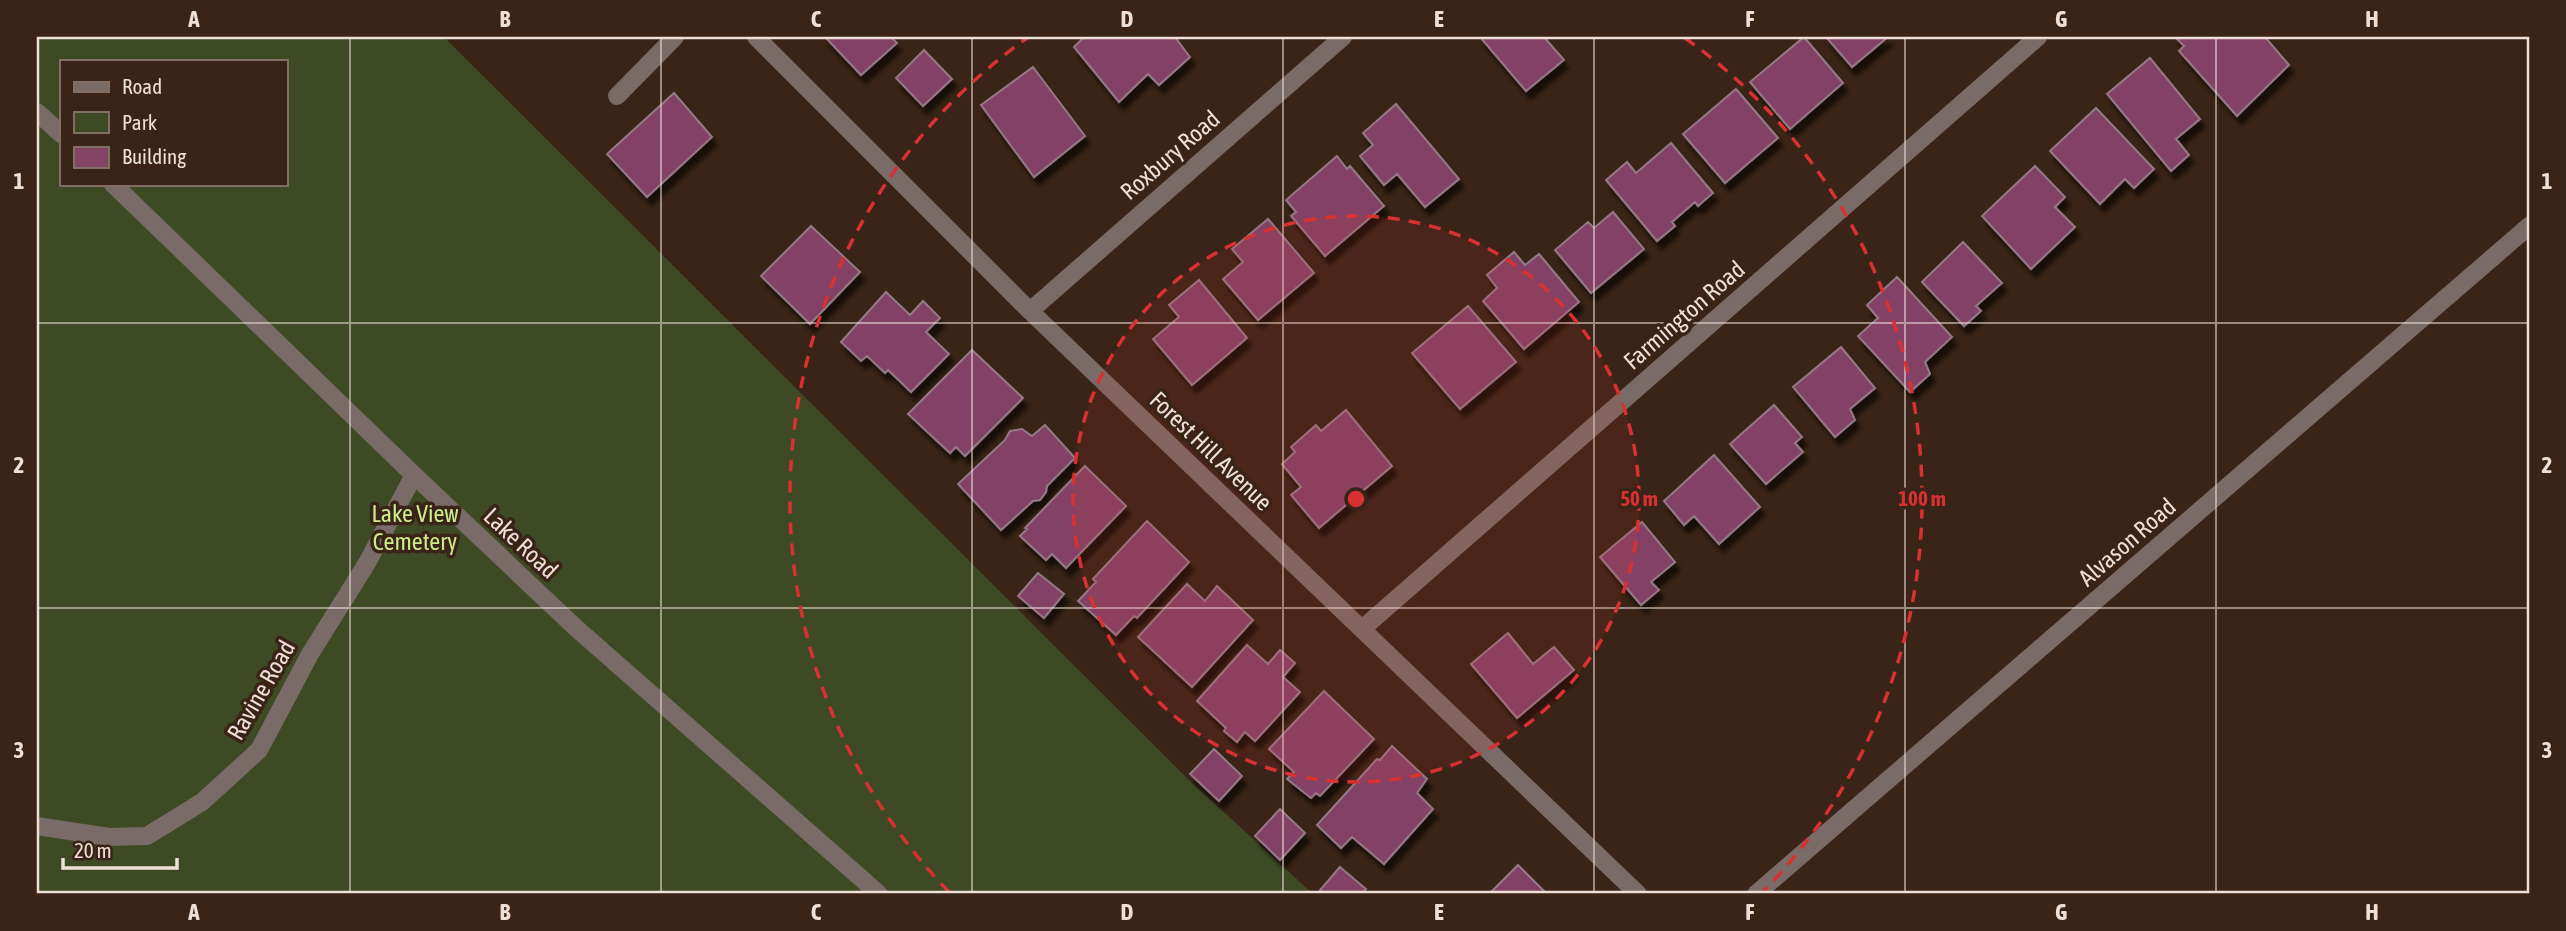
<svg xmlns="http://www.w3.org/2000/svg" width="2566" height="931" viewBox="0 0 2566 931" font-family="'Asap Condensed',sans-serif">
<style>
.green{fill:#3d4a24;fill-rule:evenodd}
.building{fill:#834365;stroke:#947886;stroke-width:2;filter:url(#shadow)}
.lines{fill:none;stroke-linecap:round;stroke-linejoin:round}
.minor{stroke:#786b68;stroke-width:18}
.grid{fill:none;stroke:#eee0d8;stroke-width:2;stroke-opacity:0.55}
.ring{fill:none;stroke:#d73131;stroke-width:3.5;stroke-dasharray:12 9}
.labels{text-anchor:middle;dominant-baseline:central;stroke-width:7;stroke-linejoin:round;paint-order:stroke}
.street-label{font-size:24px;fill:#eee0d8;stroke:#392417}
.park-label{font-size:24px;fill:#caec8b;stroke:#392417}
.centre{fill:#d73131;stroke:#392417;stroke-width:3.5}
.ring-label{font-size:21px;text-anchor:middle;font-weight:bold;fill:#d73131;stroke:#392417;stroke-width:7;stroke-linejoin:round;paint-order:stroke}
.neatline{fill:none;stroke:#eee0d8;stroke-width:2.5}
.grid-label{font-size:23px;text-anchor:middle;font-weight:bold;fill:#eee0d8}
</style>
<defs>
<filter id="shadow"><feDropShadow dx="4.5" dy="8" stdDeviation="2" flood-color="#0009"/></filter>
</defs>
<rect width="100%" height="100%" fill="#392417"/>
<path class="green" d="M37 37H444L1190 781 1313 894H37ZM61 61H285V184H61Z"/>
<path class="building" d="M825 37H891L897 43 861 75Z
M1084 37H1175L1190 57 1159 85 1148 74 1119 102 1074 47Z
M1480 37H1544L1564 60 1526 91Z
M1804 37 1843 83 1790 129 1750 82Z
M1826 37H1888L1852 67Z
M2175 37H2265L2289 65 2237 116 2179 51 2184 46Z
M924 50 952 79 923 106 896 78Z
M2150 58 2200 119 2176 139 2189 155 2171 171 2107 94Z
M1033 67 1085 136 1034 177 981 105Z
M1736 89 1778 138 1725 183 1683 134Z
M674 93 712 137 647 197 607 154Z
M1396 104 1459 179 1425 207 1397 174 1384 185 1360 156 1373 145 1363 133Z
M2096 108 2154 169 2134 188 2125 179 2100 204 2050 151Z
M1671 143 1713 193 1698 206 1695 202 1672 222 1675 226 1657 241 1606 180 1627 162 1636 173Z
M1337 156 1347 169 1350 166 1384 206 1325 256 1291 216 1296 212 1286 200Z
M2035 166 2065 197 2055 207 2075 227 2031 269 1982 216Z
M1613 212 1644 249 1591 293 1555 250 1588 222 1594 228Z
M1268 219 1314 273 1258 320 1223 279 1243 262 1232 249Z
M811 226 860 272 810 324 761 276Z
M1963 242 2002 283 1976 306 1981 311 1964 326 1922 282Z
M1514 252 1525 265 1539 254 1579 302 1524 349 1483 301 1497 288 1487 275Z
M1897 277 1952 337 1925 362 1930 374 1910 392 1858 336 1878 318 1867 305Z
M1199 280 1247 338 1192 385 1153 339 1179 317 1169 305Z
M886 292 910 315 923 301 940 318 926 332 949 354 911 392 888 370 885 373 867 356 861 361 841 342Z
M1468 306 1516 362 1460 409 1412 353Z
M1841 347 1875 388 1850 409 1855 420 1835 437 1793 387Z
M972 350 1023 398 965 456 956 447 950 453 908 414Z
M1774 405 1802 437 1795 443 1803 452 1766 484 1730 444Z
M1346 410 1392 466 1319 528 1291 495 1301 487 1282 464 1295 452 1291 447 1316 425 1321 431Z
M1045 425 1075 458 1047 486 1046 492 1040 500 1033 501 1001 530 958 484 1005 440 1010 431 1022 429 1032 436Z
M1714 455 1760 507 1719 544 1694 516 1684 525 1664 501Z
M1085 466 1126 506 1066 568 1052 554 1046 560 1020 536 1027 529 1025 528Z
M1147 521 1189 562 1137 618 1134 616 1116 635 1078 601 1096 582 1093 579Z
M1642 522 1675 562 1651 582 1659 590 1641 605 1600 557Z
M1038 573 1064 594 1044 618 1018 596Z
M1187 584 1205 601 1217 586 1253 620 1192 687 1138 637Z
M1508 633 1533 664 1554 647 1574 670 1517 718 1471 664Z
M1247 645 1268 664 1280 650 1295 663 1283 677 1300 692 1255 741 1245 732 1237 742 1224 731 1226 728 1197 701Z
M1324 691 1374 739 1320 796 1316 793 1311 798 1287 779 1294 772 1269 749Z
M1392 746 1427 779 1417 793 1433 809 1384 864 1352 837 1341 848 1317 825 1377 759 1380 760Z
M1214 749 1242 776 1219 801 1190 774Z
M1280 809 1305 833 1280 860 1255 836Z
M1518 865 1547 894H1489Z
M1340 867 1366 889 1361 894H1325L1320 890Z"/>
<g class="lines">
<path class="minor" d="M756 37 1030 311 1638 894
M617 96 675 37
M37 112 61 134
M113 184 414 475 576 628 879 894
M1030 311 1343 37
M1362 629 2038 37
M37 826 109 837 147 836 202 802 259 750 310 654 367 563 414 475
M1756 894 2529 226"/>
</g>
<path class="grid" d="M350 37V894M661 37V894M972 37V894M1283 37V894M1594 37V894M1905 37V894M2216 37V894M37 323H2529M37 608H2529"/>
<circle cx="1356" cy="499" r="283" fill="#d73131" fill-opacity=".12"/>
<g class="ring">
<circle cx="1356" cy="499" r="283"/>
<path d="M949 892A566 566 0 0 1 1027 38M1685 38A566 566 0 0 1 1763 892"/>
</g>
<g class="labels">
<g class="street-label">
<text transform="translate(1170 155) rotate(-41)">Roxbury Road</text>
<text transform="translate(1684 315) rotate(-41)">Farmington Road</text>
<text transform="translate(1211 451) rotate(44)">Forest Hill Avenue</text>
<text transform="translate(2127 542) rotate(-41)">Alvason Road</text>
<text transform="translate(521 543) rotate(43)">Lake Road</text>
<text transform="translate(261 690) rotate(-60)">Ravine Road</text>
</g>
<g class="park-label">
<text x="415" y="513">Lake View<tspan x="415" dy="28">Cemetery</tspan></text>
</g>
</g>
<circle cx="1356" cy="499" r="10" class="centre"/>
<g class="ring-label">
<text x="1639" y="506">50 m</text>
<text x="1922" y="506">100 m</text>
</g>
<rect width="2566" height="931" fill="none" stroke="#392417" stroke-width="77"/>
<rect x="60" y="60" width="228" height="126" fill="#392417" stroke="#816f64" stroke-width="2"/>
<rect x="74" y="82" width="35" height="10" fill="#786b68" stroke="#816f64" stroke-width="2"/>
<text x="122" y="94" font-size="21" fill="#eee0d8">Road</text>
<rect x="74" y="112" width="35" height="21" fill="#3d4a24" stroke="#816f64" stroke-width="2"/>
<text x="122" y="130" font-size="21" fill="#eee0d8">Park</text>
<rect x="74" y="147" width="35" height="21" fill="#834365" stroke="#816f64" stroke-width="2"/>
<text x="122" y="164" font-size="21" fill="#eee0d8">Building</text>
<path d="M63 858v10h114v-10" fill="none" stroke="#eee0d8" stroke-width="3.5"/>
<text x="74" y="858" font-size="21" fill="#eee0d8" stroke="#392417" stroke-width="5" paint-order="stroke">20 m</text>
<rect x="38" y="38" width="2490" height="854" class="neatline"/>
<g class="grid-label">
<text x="194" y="27">A</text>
<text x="505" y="27">B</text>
<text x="816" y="27">C</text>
<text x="1127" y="27">D</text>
<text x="1439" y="27">E</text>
<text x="1750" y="27">F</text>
<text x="2061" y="27">G</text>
<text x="2372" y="27">H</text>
<text x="19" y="189">1</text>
<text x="2547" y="189">1</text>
<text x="19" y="473">2</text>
<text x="2547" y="473">2</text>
<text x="19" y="758">3</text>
<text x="2547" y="758">3</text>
<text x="194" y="920">A</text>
<text x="505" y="920">B</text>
<text x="816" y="920">C</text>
<text x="1127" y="920">D</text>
<text x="1439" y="920">E</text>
<text x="1750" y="920">F</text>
<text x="2061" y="920">G</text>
<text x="2372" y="920">H</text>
</g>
</svg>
